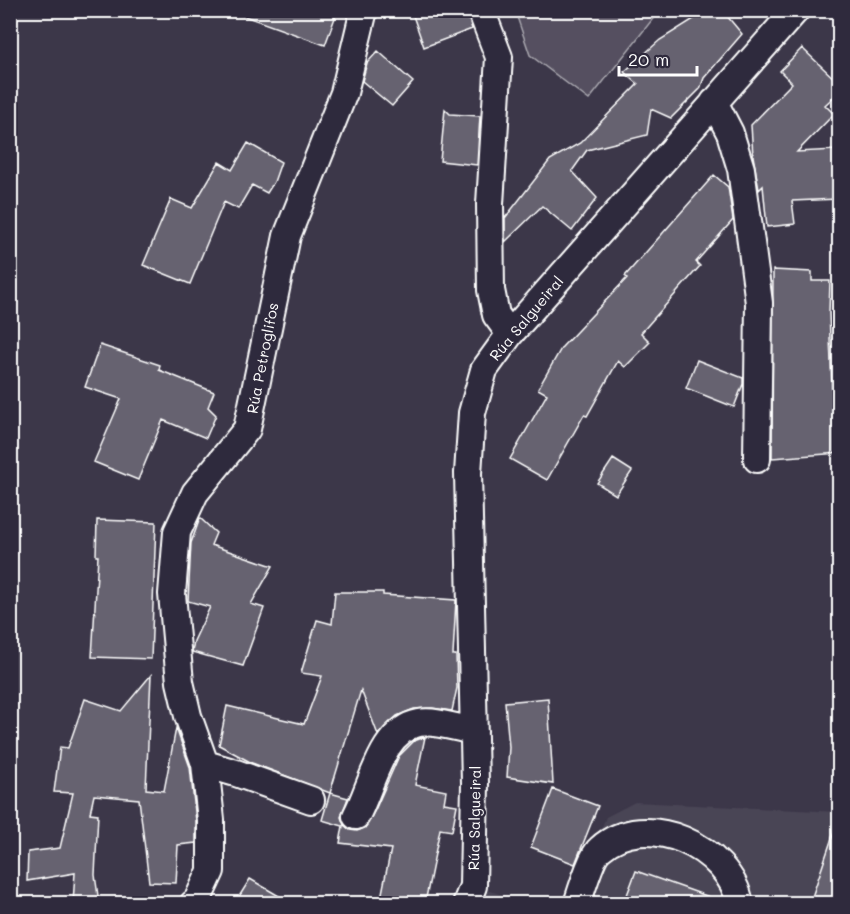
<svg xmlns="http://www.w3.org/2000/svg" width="850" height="914" viewBox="0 0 850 914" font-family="Mali,sans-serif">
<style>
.built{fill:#494455}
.green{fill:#555060;stroke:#aaa8b0;stroke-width:1.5}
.building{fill:#666270;stroke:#fff;stroke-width:1.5}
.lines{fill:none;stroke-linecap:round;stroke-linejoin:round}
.minor-casing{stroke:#fff;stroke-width:30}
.minor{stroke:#2f2a3d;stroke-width:26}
.labels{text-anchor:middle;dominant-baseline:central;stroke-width:4.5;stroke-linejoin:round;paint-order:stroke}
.street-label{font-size:15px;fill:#fff;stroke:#2f2a3d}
</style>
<rect width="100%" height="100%" fill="#3c3749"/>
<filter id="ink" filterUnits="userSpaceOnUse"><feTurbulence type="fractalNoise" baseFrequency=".0167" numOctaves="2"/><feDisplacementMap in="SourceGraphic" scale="12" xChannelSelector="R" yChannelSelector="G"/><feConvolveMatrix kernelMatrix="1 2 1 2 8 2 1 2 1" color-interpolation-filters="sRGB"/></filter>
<g filter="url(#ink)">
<path class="built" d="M635 802 839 812V903L570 904 606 817Z
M473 886 506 896 505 903 466 904Z"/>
<path class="green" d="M515 11V10L659 11 589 100 530 55Z"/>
<path class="building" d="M237 10H325L336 15 325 45 236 13Z
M411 10H466L472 29 424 47Z
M708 10H722L742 34 704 78 700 89 671 118 651 109 647 135 587 150 572 171 597 198 572 231 542 206 505 242V218L550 160 580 143 638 84 624 72 660 40Z
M802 48 840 84V91L825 105 834 114 797 152 836 150 838 199 792 201 795 224 767 227 763 186 759 190 753 156 751 125 792 83 780 71Z
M378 51 413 82 392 106 362 81 367 63Z
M445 109 450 114 480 116 477 165 440 161Z
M248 143 281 162 274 182 267 193 252 185 238 209 224 202 190 284 143 265 171 199 192 208 219 162 232 170Z
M714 175 728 187 733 220 696 262 700 266 641 333 650 342 625 367 618 361 587 416 584 415 547 480 510 459 547 394 538 389 562 347 627 278 625 276Z
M773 270 812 272V281H830L829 313 833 410H840V453L772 458Z
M100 345 160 365 159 370 214 392 208 407 216 415 206 438 163 420 138 480 94 462 121 399 85 387Z
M697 360 743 378V384L734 407 686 388Z
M613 459 632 471 616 495 597 483Z
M200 518 216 533 211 545 273 566 251 604 264 608 243 666 192 652 194 641 210 607 188 601 191 543Z
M97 520 156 522 151 659 92 657 98 556H96Z
M335 592H383V595L456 600 453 655H456L457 688 452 711 432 708 414 709 397 716 378 735 361 690 330 793 252 763 219 745 227 706 304 724 322 676 301 673 317 620 332 624Z
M151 675 146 789 164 791 176 728 190 767 196 821V843L178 845 176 883 149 882 139 799 94 795 90 813 98 814 95 875 99 903H73L75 873 27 881 28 852 60 848 73 793 54 792 60 747 68 748 85 699 121 711Z
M548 698 553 784 507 777 509 747 505 702Z
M425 737 415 785 446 791 444 803 457 805 452 831 440 829 425 903H380L391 849 340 843 343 826 322 820 330 793 348 798 341 817 344 825 350 830 357 831 365 828 375 810 399 756 414 741Z
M553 789 598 806 575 864 531 847Z
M836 826 840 827V903H810Z
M636 871 718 900V903H624Z
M250 879 291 903H235Z"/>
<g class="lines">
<g class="minor-casing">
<path id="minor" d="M481 10 499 57 490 204 491 290 496 315 510 334
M714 102 730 133 741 169 752 250 759 303 757 459
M205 764 236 773 311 800
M356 816C372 787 381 730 419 723 435 720 457 728 474 731
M193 904 197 901 211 871V820L205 764 188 716 180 682 172 594 177 532 195 493 247 429 287 236 344 93 364 10
M466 904 473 886 475 783 468 473 472 413 484 370 510 334 796 10
M577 904C581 892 592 855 600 849 645 808 730 847 740 904"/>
</g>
<use href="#minor" class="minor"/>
</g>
</g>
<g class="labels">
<g class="street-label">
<text transform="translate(526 318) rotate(-50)">Rúa Salgueiral</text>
<text transform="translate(262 358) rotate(-79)">Rúa Petroglifos</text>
<text transform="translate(474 818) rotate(-89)">Rúa Salgueiral</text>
</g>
</g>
<rect width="850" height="914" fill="none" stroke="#2f2a3d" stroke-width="36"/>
<rect x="18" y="18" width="814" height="878" fill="none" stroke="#fff" stroke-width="2" filter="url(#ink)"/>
<path d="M619 66v9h78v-9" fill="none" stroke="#ffffff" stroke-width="3"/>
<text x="628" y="66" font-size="18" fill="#ffffff" stroke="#2f2a3d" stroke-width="4.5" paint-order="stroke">20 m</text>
</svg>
